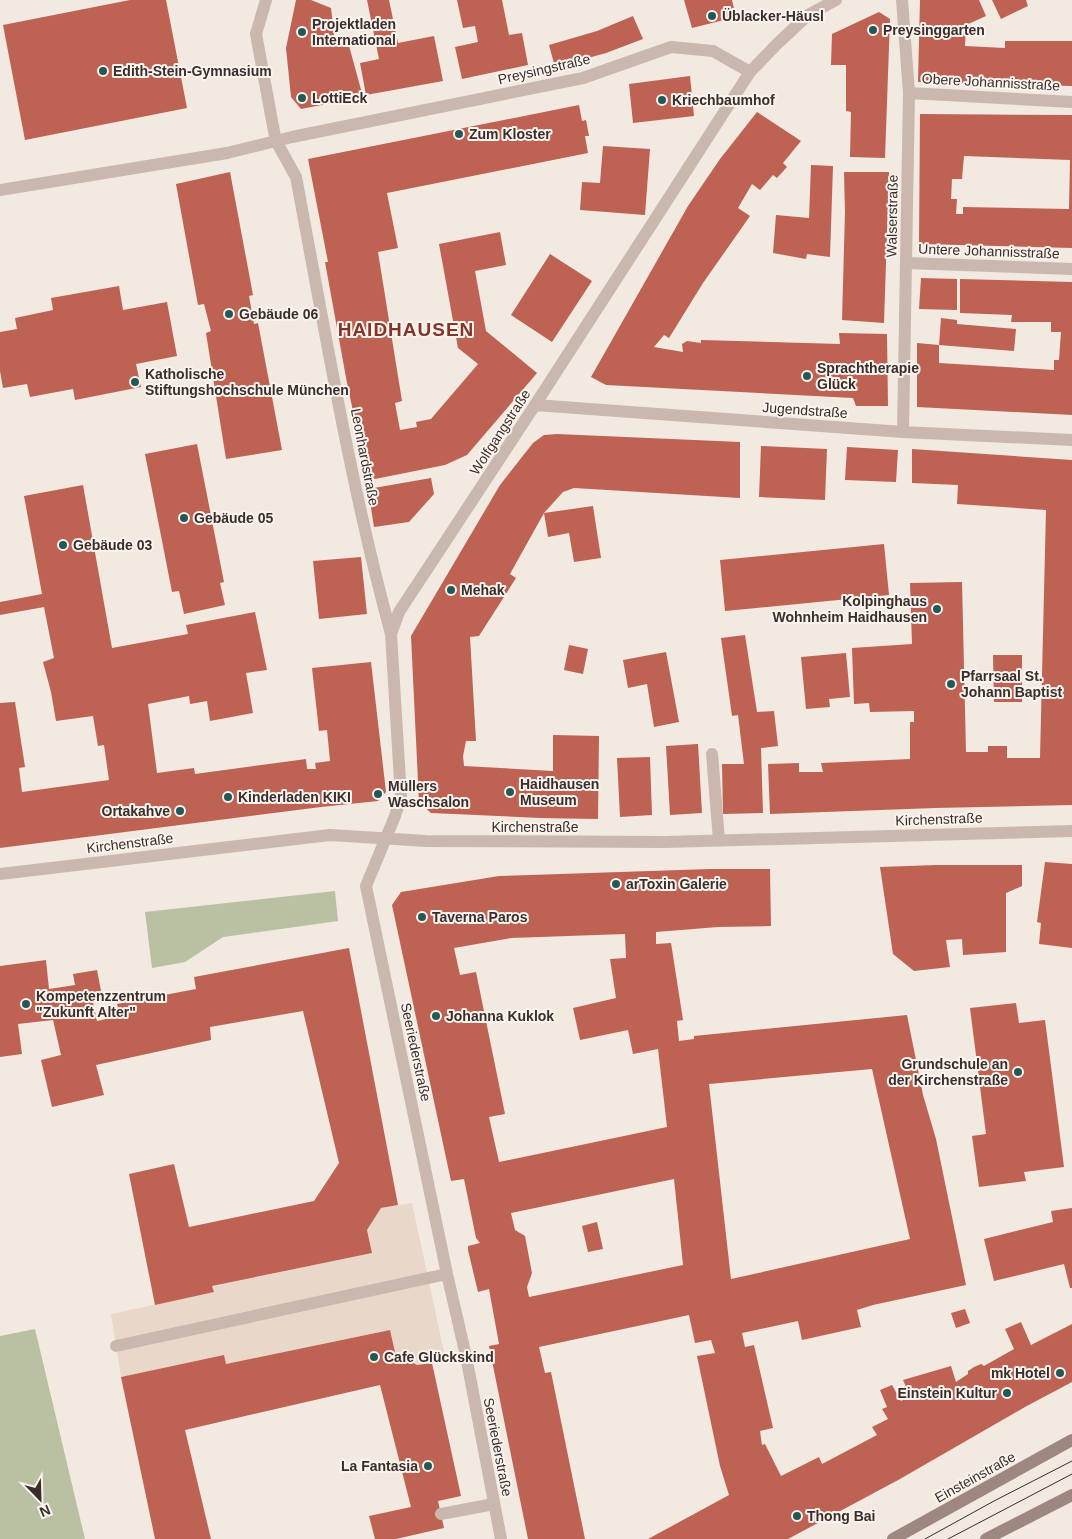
<svg xmlns="http://www.w3.org/2000/svg" width="1072" height="1539" viewBox="0 0 1072 1539" font-family="Arial,sans-serif">
<style>
.green{fill:#bac1a2}
.plaza{fill:#e9d8ca}
.building{fill:#be6253;fill-rule:evenodd}
.lines{fill:none;stroke-linecap:round;stroke-linejoin:round}
.lane{stroke:#cab8ae;stroke-width:12}
.street{stroke:#cab8ae;stroke-width:12}
.secondary{stroke:#9e877f;stroke-width:12}
.tram{stroke:#392e2c;stroke-width:1}
.poi-dot{fill:#235856;stroke:#faf3ee;stroke-width:2}
.labels{text-anchor:middle;dominant-baseline:central;stroke-width:4;stroke-linejoin:round;paint-order:stroke}
.poi-label{font-size:14px;font-weight:bold;fill:#392e2c;stroke:#faf3ee;text-anchor:start}
.street-label{font-size:14px;fill:#392e2c;stroke:#faf3ee}
.district-label{font-size:19px;font-weight:bold;letter-spacing:1px;fill:#833529;stroke:#faf3ee}
</style>
<rect width="100%" height="100%" fill="#f2e9e1"/>
<path class="green" d="M335 891 338 921 223 937 185 962 152 968 145 912Z
M35 1329 85 1539H0V1336Z"/>
<path class="plaza" d="M412 1203 446 1361 417 1365 395 1352 390 1330 226 1364 121 1377 111 1314 214 1292 212 1286 372 1253 367 1230 381 1208Z"/>
<path class="building" d="M130 0H166L187 108 25 140 3 25Z
M296 0H311L331 8 335 43 348 42 363 97 301 109 291 97 286 48Z
M367 0H389L398 43 434 36 443 81 366 95 360 63 379 59Z
M457 0H502L509 35 522 33 528 65 462 79 455 47 478 42 475 26 463 28Z
M684 0H732L736 17 692 28Z
M920 0H979L986 16 966 25 965 46 1005 48V41H1072V86L918 82Z
M992 0H1026L1028 6 1001 19Z
M879 12 890 19 885 158 850 157 851 112 846 111V65H831L832 34Z
M633 16 643 39 606 53 555 67 549 45 597 31Z
M690 76 694 116 633 123 629 84Z
M579 105 582 121 586 120 589 136H585L588 153 387 193 398 248 378 252 402 401 395 403 400 430 417 427 416 422 431 419 478 364 458 348 439 244 500 232 506 265 475 271 486 331 537 373 467 455 445 465 375 479 366 472 347 383 325 262H328L308 159Z
M757 112 801 141 783 163 787 167 777 178 773 175 760 190 752 184 738 208 750 216 703 283 669 338 664 335 654 347 683 352 682 344 687 341 701 343V340L840 344 839 333 887 334 888 406H856L853 398 606 385 591 377 688 206 720 159Z
M920 114 1072 115V248L919 244ZM964 156 1070 160 1069 209 963 207V214H956L957 199H951L952 179H962Z
M603 146 650 149 645 215 580 210 582 182 600 183Z
M811 165 833 166 830 257 807 254 806 259 773 253 776 215 809 218Z
M230 172 253 295 249 296 254 324 258 323 282 450 226 459 206 333 211 331 204 304 198 305 176 184Z
M844 172H889L884 323 842 320 845 212Z
M550 254 592 281 552 342 511 315Z
M921 278 957 279V310L919 309Z
M960 279 1072 282V415L917 407V343L939 345V363L1054 370V360H1059L1061 332H1051V322H1011L1012 315 960 313Z
M119 286 123 310 167 302 177 356 136 364 141 387 75 400 73 389 30 397 27 384 3 388 0 371V332L17 329 15 318 53 310 51 298Z
M941 318 957 320V324L1016 329 1014 351 939 345Z
M557 434 740 442V498L574 488 563 492 544 513 510 574 516 578 479 636 470 637 476 741H466L463 756 464 766 553 771V735L599 736 598 819 540 818 431 813 419 802 411 636 500 485 533 443 544 435Z
M197 444 224 582 220 583 225 605 184 614 179 591 172 592 145 454Z
M761 446 827 449 825 500 759 497Z
M847 447 898 450 896 482 845 480Z
M912 449 1072 460V805L935 808 770 814 768 764 799 763V772H823L821 763 910 759V722H914V711L870 712 869 703 854 704 852 648 912 644 910 583 962 582 966 752H988V746H1007V758H1040L1046 510 957 504 958 485 912 483Z
M431 478 434 494 409 522 374 527 368 489Z
M83 485 112 648 188 634 186 625 255 612 267 670 246 673 253 713 210 721 207 701 190 704 189 696 148 704 157 773 194 768 195 774 306 759 307 769H316L315 763 330 761 327 730 319 731 312 668 371 662 386 792 378 801 321 807 0 848V703L15 702 25 767 19 768 22 792 109 780 104 745 98 746 93 716 56 721 51 692 43 662 54 658 44 607 0 615V602L42 594 24 496Z
M593 506 601 558 574 562 569 533 548 537 544 513Z
M884 544 889 595 725 611 720 560Z
M361 557 367 614 319 619 313 561Z
M745 635 757 712 774 711 778 746 761 748 763 813 723 814 722 764H744L738 715 732 716 721 638Z
M569 645 588 649 583 674 564 670Z
M666 652 679 722 654 727 647 684 628 688 623 660Z
M846 653 850 697 829 699 830 707 806 709 801 657Z
M993 655H1022V702H994Z
M698 744 702 813 670 815 666 746Z
M650 757 652 815 620 817 617 758Z
M1045 862 1072 864V948L1039 944 1041 923 1037 922Z
M936 865H1022V886L1006 893V952L963 955 962 939 946 940 950 967 914 971 893 954 880 867Z
M710 869H770L771 926 718 927 656 932V944L671 943 683 1020 677 1021 679 1041 694 1039V1036L907 1015 923 1095 936 1139 966 1285 873 1305 857 1310 861 1327 802 1340 798 1321 742 1333 745 1347 754 1345 773 1428 760 1431 762 1445 765 1444 781 1476 819 1457 822 1464 877 1435 872 1427 888 1419 882 1409 887 1407 880 1390 892 1385 901 1401 910 1396 903 1380 951 1366 956 1382 968 1374V1371L974 1367 981 1364 984 1366 1014 1349 1005 1329 1021 1322 1031 1345 1072 1324V1382L1025 1407 900 1479 788 1539H648L729 1495 720 1466 697 1356 715 1353 711 1340 695 1343 689 1315 539 1347 545 1373 551 1372 585 1539H528L489 1346 499 1344 489 1289 478 1292 468 1250V1246L480 1243 476 1238 464 1179 451 1181 392 905 401 892 499 876ZM625 934 626 958 610 959 616 998 573 1008 580 1040 628 1030 633 1054 658 1049 667 1127 499 1162 489 1117 505 1114 476 972 460 975 454 948 511 938ZM872 1069 910 1239 731 1279 709 1084ZM674 1179 683 1265 529 1297 527 1287 532 1273 525 1236 515 1230 511 1213Z
M349 948 398 1205 381 1208 367 1230 372 1253 212 1286 214 1292 155 1305 129 1174 174 1164 189 1227 314 1201 339 1163 303 1011 210 1027 211 1040 96 1065 104 1095 52 1107 41 1060 61 1055 53 1020 18 1024 22 1054 0 1057V966L46 960 49 989 75 985 73 974 97 970 102 996 92 998 97 1021 120 1016 117 1004 196 989 194 977Z
M1016 1003 1019 1023 1045 1020 1064 1167 1024 1172 1026 1181 979 1187 972 1136 986 1134 970 1008Z
M1072 1208V1288H1070L1064 1264 994 1281 984 1239 1053 1222 1051 1211Z
M597 1222 603 1249 588 1252 582 1226Z
M965 1309 970 1323 956 1328 951 1313Z
M390 1330 395 1352 417 1365 432 1363 461 1496 438 1501 444 1528 396 1539H375L369 1516 411 1507 380 1385 185 1430 211 1539H155L121 1377 224 1355 226 1364Z"/>
<g class="lines">
<path class="lane" d="M0 190 227 153
M712 754 719 840
M441 1514 494 1504"/>
<path class="street" d="M266 0 256 34 273 126 276 141 296 177C325 330 350 484 391 634
M902 0 909 93 903 432
M909 93 1072 102
M227 153 292 137 583 78 671 47 713 51 750 72
M906 263 1072 269
M535 405 903 432 1072 440
M0 874 330 835 426 841 665 842 1072 831
M116 1346 447 1274
M501 1539 466 1356 447 1274 366 886 395 816 401 797 391 634 399 612 535 405 750 72 777 44 808 15 836 0"/>
<path class="secondary" d="M893 1539 1072 1440
M986 1539 1072 1495"/>
<path class="tram" d="M925 1539 994 1501 1072 1461
M948 1539 1072 1474"/>
</g>
<g class="poi-dot">
<circle cx="712" cy="16" r="5"/>
<circle cx="873" cy="30" r="5"/>
<circle cx="302" cy="32" r="5"/>
<circle cx="103" cy="71" r="5"/>
<circle cx="302" cy="98" r="5"/>
<circle cx="662" cy="100" r="5"/>
<circle cx="459" cy="134" r="5"/>
<circle cx="229" cy="314" r="5"/>
<circle cx="807" cy="376" r="5"/>
<circle cx="135" cy="382" r="5"/>
<circle cx="184" cy="518" r="5"/>
<circle cx="63" cy="545" r="5"/>
<circle cx="451" cy="590" r="5"/>
<circle cx="937" cy="609" r="5"/>
<circle cx="951" cy="684" r="5"/>
<circle cx="510" cy="792" r="5"/>
<circle cx="378" cy="794" r="5"/>
<circle cx="228" cy="797" r="5"/>
<circle cx="180" cy="811" r="5"/>
<circle cx="616" cy="884" r="5"/>
<circle cx="422" cy="917" r="5"/>
<circle cx="26" cy="1004" r="5"/>
<circle cx="436" cy="1016" r="5"/>
<circle cx="1018" cy="1072" r="5"/>
<circle cx="374" cy="1357" r="5"/>
<circle cx="1060" cy="1373" r="5"/>
<circle cx="1007" cy="1393" r="5"/>
<circle cx="428" cy="1466" r="5"/>
<circle cx="797" cy="1516" r="5"/>
</g>
<g class="labels">
<g class="poi-label">
<text x="722" y="16">Üblacker-Häusl</text>
<text x="312" y="24">Projektladen<tspan x="312" dy="16">International</tspan></text>
<text x="883" y="30">Preysinggarten</text>
<text x="113" y="71">Edith-Stein-Gymnasium</text>
<text x="312" y="98">LottiEck</text>
<text x="672" y="100">Kriechbaumhof</text>
<text x="469" y="134">Zum Kloster</text>
<text x="239" y="314">Gebäude 06</text>
<text x="817" y="368">Sprachtherapie<tspan x="817" dy="16">Glück</tspan></text>
<text x="145" y="374">Katholische<tspan x="145" dy="16">Stiftungshochschule München</tspan></text>
<text x="194" y="518">Gebäude 05</text>
<text x="73" y="545">Gebäude 03</text>
<text x="461" y="590">Mehak</text>
<text x="927" y="601" text-anchor="end">Kolpinghaus<tspan x="927" dy="16">Wohnheim Haidhausen</tspan></text>
<text x="961" y="676">Pfarrsaal St.<tspan x="961" dy="16">Johann Baptist</tspan></text>
<text x="520" y="784">Haidhausen<tspan x="520" dy="16">Museum</tspan></text>
<text x="388" y="786">Müllers<tspan x="388" dy="16">Waschsalon</tspan></text>
<text x="238" y="797">Kinderladen KIKI</text>
<text x="170" y="811" text-anchor="end">Ortakahve</text>
<text x="626" y="884">arToxin Galerie</text>
<text x="432" y="917">Taverna Paros</text>
<text x="36" y="996">Kompetenzzentrum<tspan x="36" dy="16">"Zukunft Alter"</tspan></text>
<text x="446" y="1016">Johanna Kuklok</text>
<text x="1008" y="1064" text-anchor="end">Grundschule an<tspan x="1008" dy="16">der Kirchenstraße</tspan></text>
<text x="384" y="1357">Cafe Glückskind</text>
<text x="1050" y="1373" text-anchor="end">mk Hotel</text>
<text x="997" y="1393" text-anchor="end">Einstein Kultur</text>
<text x="418" y="1466" text-anchor="end">La Fantasia</text>
<text x="807" y="1516">Thong Bai</text>
</g>
<g class="street-label">
<text transform="translate(544 69) rotate(-13)">Preysingstraße</text>
<text transform="translate(991 82) rotate(3)">Obere Johannisstraße</text>
<text transform="translate(892 216) rotate(-89)">Walserstraße</text>
<text transform="translate(989 251) rotate(2)">Untere Johannisstraße</text>
<text transform="translate(805 410) rotate(4)">Jugendstraße</text>
<text transform="translate(500 432) rotate(-57)">Wolfgangstraße</text>
<text transform="translate(365 457) rotate(79)">Leonhardstraße</text>
<text transform="translate(939 819) rotate(-2)">Kirchenstraße</text>
<text x="535" y="827">Kirchenstraße</text>
<text transform="translate(130 843) rotate(-7)">Kirchenstraße</text>
<text transform="translate(416 1052) rotate(78)">Seeriederstraße</text>
<text transform="translate(498 1447) rotate(79)">Seeriederstraße</text>
<text transform="translate(975 1477) rotate(-29)">Einsteinstraße</text>
</g>
<g class="district-label">
<text x="406" y="329">HAIDHAUSEN</text>
</g>
</g>
<g transform="translate(40 1499) rotate(157)" stroke="#faf3ee" stroke-width="4" paint-order="stroke">
<path d="M0-4L9 19L0 12L-9 19Z" fill="#392e2c"/>
<text y="-8" font-size="14" font-weight="bold" text-anchor="middle" fill="#392e2c">N</text>
</g>
</svg>
